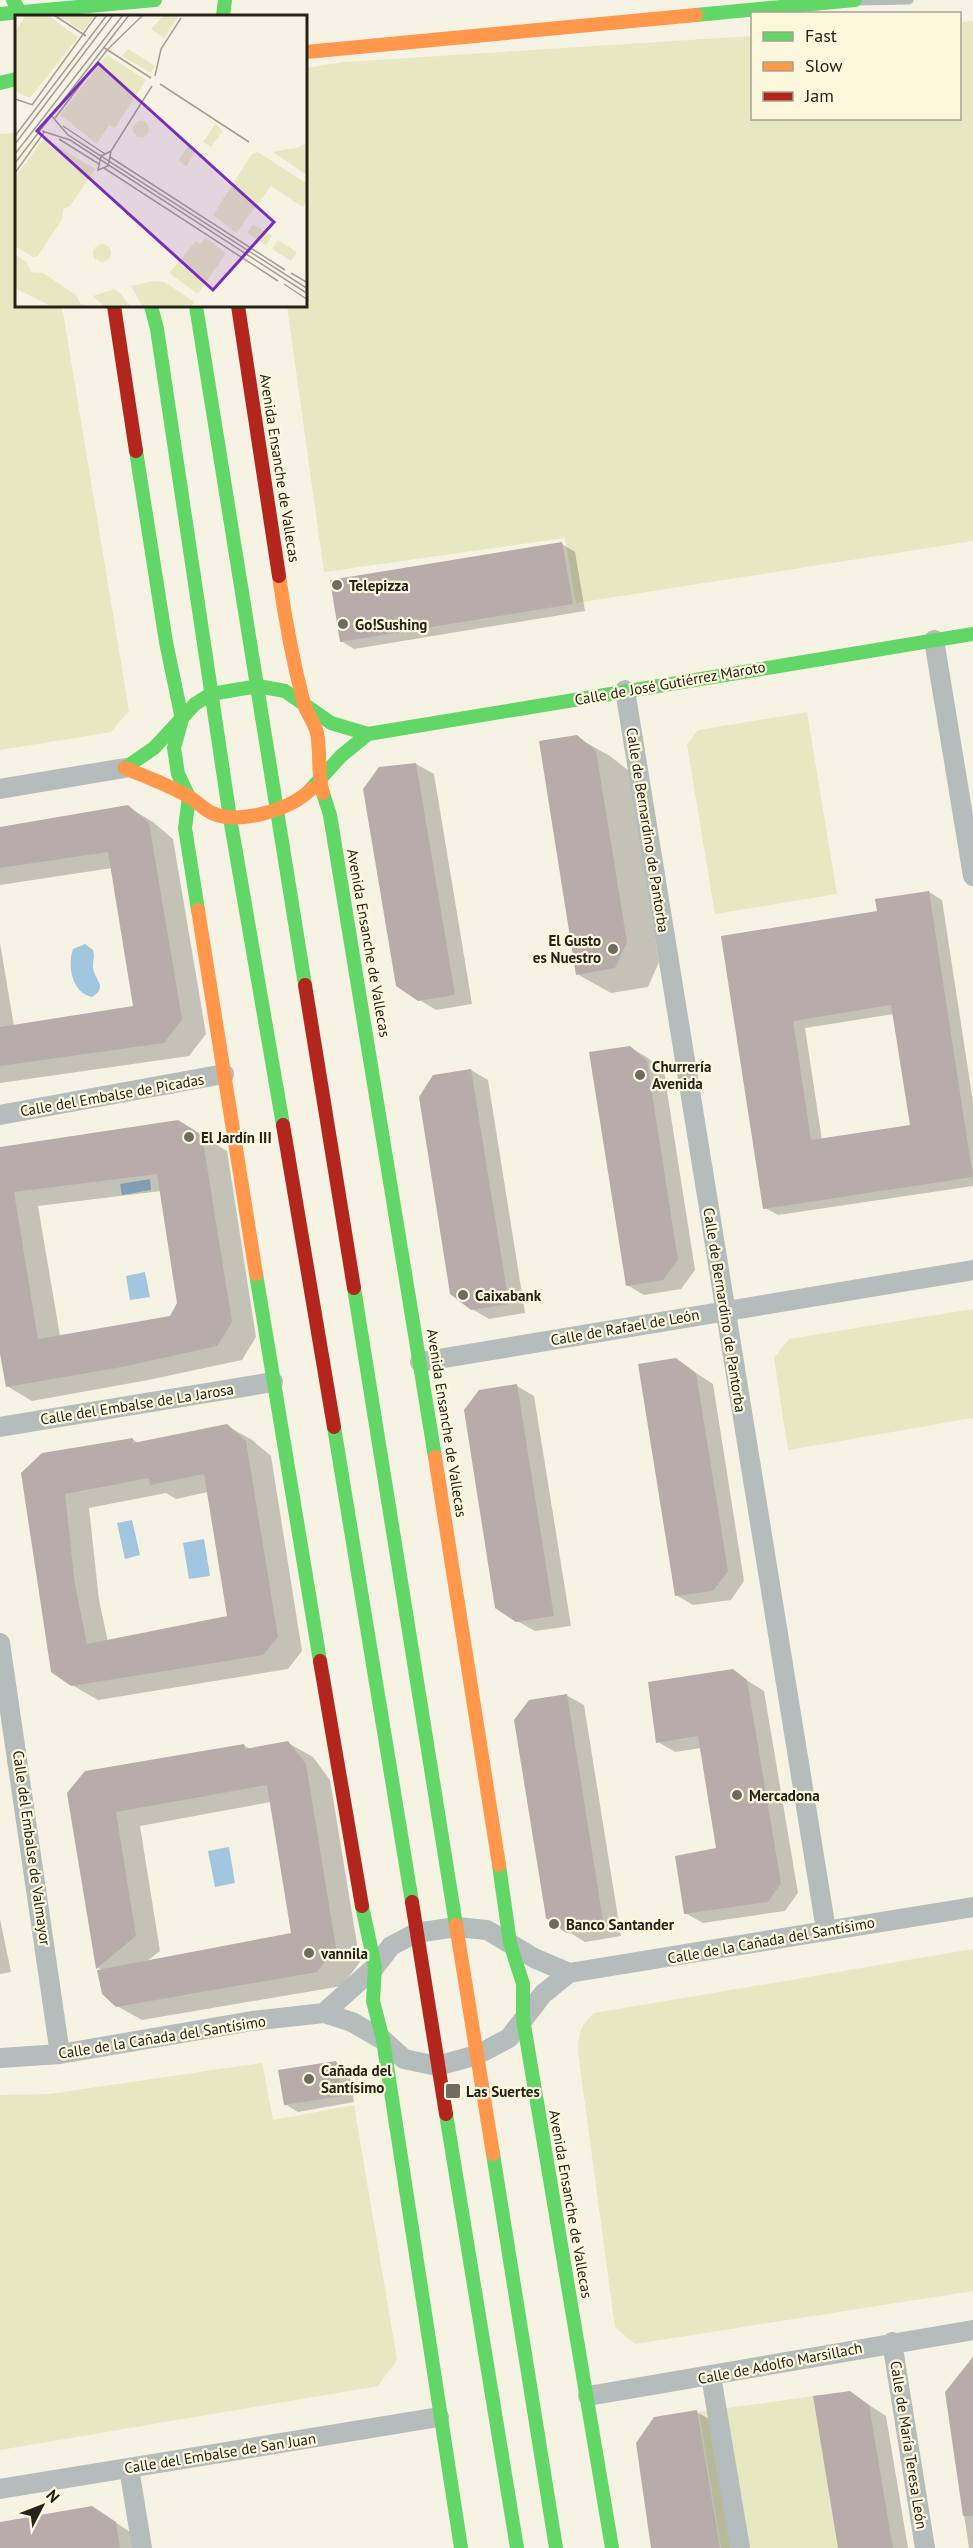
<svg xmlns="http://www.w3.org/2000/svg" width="973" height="2548" viewBox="0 0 973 2548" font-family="'PT Sans',sans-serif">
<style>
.green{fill:#e7e7c2}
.water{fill:#a1c6df}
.shadow{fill:#0003;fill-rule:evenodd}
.building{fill:#b8acaa;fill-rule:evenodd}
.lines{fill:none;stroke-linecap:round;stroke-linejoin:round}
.lane{stroke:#b4bdbb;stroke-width:9}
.street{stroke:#b4bdbb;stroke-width:20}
.fast{stroke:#63d668;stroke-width:14}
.slow{stroke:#ff974d;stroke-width:14}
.jam{stroke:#b3261e;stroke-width:14}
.fast-bridge{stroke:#63d668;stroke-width:14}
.poi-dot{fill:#6e6b60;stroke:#fdf8dd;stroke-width:2}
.labels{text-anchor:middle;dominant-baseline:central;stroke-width:4.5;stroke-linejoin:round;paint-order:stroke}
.street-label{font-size:15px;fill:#242219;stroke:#fdf8dd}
.poi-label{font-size:15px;font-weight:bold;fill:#242219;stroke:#fdf8dd;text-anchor:start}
.inset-road{fill:none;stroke:#a29f93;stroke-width:1.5}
.view{fill:#7b2cbf;fill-opacity:0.15;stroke:#7b2cbf;stroke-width:3}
.inset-edge{fill:none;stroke:#242219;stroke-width:3}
</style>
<rect width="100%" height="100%" fill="#f6f3e4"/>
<path class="green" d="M973 21V541L576 603 565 538 324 572 287 306H306V68L344 62 752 36V118H960V22Z
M16 133V306H62L129 711 111 732 0 750V134Z
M807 712 837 894 715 914 687 744 698 730Z
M973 1309V1418L788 1450 774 1358 789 1339Z
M973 1949V2291L635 2344 615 2327 578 2052C578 2034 581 2025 594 2013Z
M262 2063 273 2120 354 2105 397 2360 378 2386 0 2450V2095L49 2094Z
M813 2396 838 2548H721L699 2412Z"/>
<path class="water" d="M85 944 93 950C95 957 93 959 93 965 92 979 110 986 92 997 72 993 67 966 73 949Z
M150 1179 151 1190 122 1195 120 1184Z
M145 1272 150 1297 130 1300 126 1276Z
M132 1520 140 1555 125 1559 117 1523Z
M204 1539 210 1576 189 1579 183 1543Z
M229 1847 235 1883 215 1887 208 1851Z"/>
<path class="shadow" d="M562 544 575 552 585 611 354 649 341 641Z
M576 737 610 756 629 771 659 962 648 987 611 993 577 974Z
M416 764 434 774 472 1004 436 1010 418 999Z
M128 807 153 822 173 839 206 1034 189 1056 0 1083V943L14 1026 135 1007 112 868 0 885V828Z
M929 892 942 900 973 1102V1186L778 1215 765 1208 723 938 878 912ZM894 1014 911 1127 822 1140 805 1028Z
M630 1047 648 1058 664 1072 695 1270 681 1289 644 1295 627 1285Z
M471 1070 488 1080 525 1313 489 1319 472 1309Z
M178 1121 227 1151 256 1337 242 1360 148 1380 32 1401 7 1386 0 1344V1149ZM161 1191 179 1303 171 1318 60 1336 38 1206Z
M676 1360 713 1384 744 1581 731 1600 693 1605 676 1595Z
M517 1386 534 1396 571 1626 535 1631 517 1621Z
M227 1426 252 1440 271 1456 302 1651 288 1669 98 1700 72 1685 22 1474 132 1439 139 1443ZM208 1492 228 1617 108 1642 99 1600 89 1508 166 1493 176 1499Z
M732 1671 764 1691 798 1893 785 1911 703 1923 685 1913 718 1849 701 1748 675 1752 658 1742Z
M566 1695 584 1705 621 1936 585 1942 567 1931Z
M288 1743 313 1757 330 1780 360 1962 342 1986 142 2020 117 2006 102 1970 98 1968 69 1794 244 1745 251 1750ZM271 1802 293 1934 146 1962 160 1951 140 1826Z
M0 1919 11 1972 0 1974Z
M336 2062 349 2070 354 2102 298 2112 285 2104Z
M973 2367V2548H969L946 2393Z
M849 2392 886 2416 908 2548H840Z
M697 2412 714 2422 735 2548H653Z
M109 2518 133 2534 135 2548H0V2524Z"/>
<path class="building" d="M562 542 573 604 340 642 330 580Z
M577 735 596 751 627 942 615 968 576 975 539 741Z
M416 763 455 995 418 1001 396 986 363 789 379 767Z
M128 805 149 823 182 1019 164 1043 0 1066V1027L133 1006 108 852 0 868V827Z
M929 891 973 1177 763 1209 721 936 877 911 875 899ZM891 1005 910 1125 811 1140 793 1021Z
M630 1046 647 1061 678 1260 663 1280 626 1286 589 1052Z
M471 1069 509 1304 471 1310 450 1294 419 1097 433 1075Z
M178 1120 202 1135 232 1322 217 1346 122 1367 6 1387 0 1354V1147ZM157 1174 177 1303 170 1316 38 1339 14 1192Z
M676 1358 696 1373 728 1571 713 1591 675 1596 638 1364Z
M517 1384 554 1616 516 1622 495 1608 464 1410 479 1390Z
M227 1424 246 1441 278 1637 263 1655 71 1686 51 1672 21 1473 42 1453 133 1438V1443ZM204 1474 227 1616 87 1644 75 1585 65 1494 149 1478 150 1485Z
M733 1669 747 1680 781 1883 768 1902 684 1914 675 1856 716 1848 698 1736 656 1743 648 1682Z
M567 1694 604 1927 566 1933 546 1918 514 1720 529 1700Z
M288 1741 306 1764 336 1948 317 1972 116 2007 102 1994 97 1970 291 1933 267 1785 116 1812 136 1936 96 1969 67 1793 85 1771 244 1744 245 1749Z
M336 2061 342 2096 284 2105 278 2070Z
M973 2357V2516H963L945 2392Z
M850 2391 869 2405 893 2548H838L813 2396Z
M697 2410 720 2548H651L636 2443 654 2417Z
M92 2506 116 2522 120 2548H0V2522Z"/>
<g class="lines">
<path class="lane" d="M857 1 909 0"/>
<path class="street" d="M934 640 973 876
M625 690 826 1930
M0 789 125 768
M0 1115 224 1074
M420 1362 973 1270
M0 1427 273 1382
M0 1643 60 2054
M569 1973 973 1907
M0 2058 60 2054 252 2021 324 2013 352 2022 383 2040 404 2059 437 2066 477 2055 509 2038 543 1994 569 1973 534 1958 487 1930 456 1927 416 1933 391 1946 375 1967 324 2013
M892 2342 925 2548
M711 2376 740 2548
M588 2396 973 2330
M129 2468 142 2548
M0 2489 439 2417"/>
<path class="fast" d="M0 14 155 0
M696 15 855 0
M223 16 225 0
M0 83 16 79
M151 306 157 329 230 818 283 1125
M196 306 305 985
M136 451 166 642 182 719 174 748 178 774 189 797 185 828 198 910
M125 768 154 748 195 704 211 694 258 686 285 691 331 723 368 734
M311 789 341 756 368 734 973 634
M323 793 330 815 435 1457
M256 1274 320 1661
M354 1288 456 1925
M334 1427 412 1902
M499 1865 510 1943 523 1984V2019L612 2548
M362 1906 375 1967 373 2001 383 2040 461 2548
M446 2114 517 2548
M493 2154 556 2548"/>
<path class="slow" d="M306 52 696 15
M279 576C285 619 293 662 304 704 307 714 315 723 317 733 321 754 317 774 323 793
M125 768C146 777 169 785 189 797 197 801 203 809 212 813 238 825 291 810 311 789
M198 910 256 1274
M435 1457 499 1865
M456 1925 493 2154"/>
<path class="jam" d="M114 306 136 451
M238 306 279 576
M305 985 354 1288
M283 1125 334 1427
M320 1661 362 1906
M412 1902 446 2114"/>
<path class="fast-bridge" d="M13 0 22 16"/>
</g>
<g class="poi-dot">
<circle cx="337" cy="585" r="6"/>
<circle cx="343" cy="624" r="6"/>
<circle cx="613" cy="949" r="6"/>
<circle cx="640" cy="1075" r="6"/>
<circle cx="189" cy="1137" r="6"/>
<circle cx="463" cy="1295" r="6"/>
<circle cx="737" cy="1795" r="6"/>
<circle cx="554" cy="1924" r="6"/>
<circle cx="309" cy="1953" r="6"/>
<circle cx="309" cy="2079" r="6"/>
<rect x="445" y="2083" width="16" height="16" rx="3"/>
</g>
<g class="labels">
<g class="street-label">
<text transform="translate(280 468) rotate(81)">Avenida Ensanche de Vallecas</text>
<text transform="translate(670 683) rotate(-10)">Calle de José Gutiérrez Maroto</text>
<text transform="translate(648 830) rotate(81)">Calle de Bernardino de Pantorba</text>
<text transform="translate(369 943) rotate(80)">Avenida Ensanche de Vallecas</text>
<text transform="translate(112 1095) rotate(-10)">Calle del Embalse de Picadas</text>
<text transform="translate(725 1310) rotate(81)">Calle de Bernardino de Pantorba</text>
<text transform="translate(625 1327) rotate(-10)">Calle de Rafael de León</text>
<text transform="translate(137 1404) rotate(-9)">Calle del Embalse de La Jarosa</text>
<text transform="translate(447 1423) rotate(81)">Avenida Ensanche de Vallecas</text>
<text transform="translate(32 1848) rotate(82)">Calle del Embalse de Valmayor</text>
<text transform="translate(771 1940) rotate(-10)">Calle de la Cañada del Santísimo</text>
<text transform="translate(162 2037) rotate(-9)">Calle de la Cañada del Santísimo</text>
<text transform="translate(571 2204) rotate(80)">Avenida Ensanche de Vallecas</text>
<text transform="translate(780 2363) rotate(-11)">Calle de Adolfo Marsillach</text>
<text transform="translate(909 2445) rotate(81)">Calle de María Teresa León</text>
<text transform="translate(220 2453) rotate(-9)">Calle del Embalse de San Juan</text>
</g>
<g class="poi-label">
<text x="349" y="585">Telepizza</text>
<text x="355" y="624">Go!Sushing</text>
<text x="601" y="940" text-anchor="end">El Gusto<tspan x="601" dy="17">es Nuestro</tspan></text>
<text x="652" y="1066">Churrería<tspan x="652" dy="17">Avenida</tspan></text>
<text x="201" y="1137">El Jardín III</text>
<text x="475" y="1295">Caixabank</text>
<text x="749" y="1795">Mercadona</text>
<text x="566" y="1924">Banco Santander</text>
<text x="321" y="1953">vannila</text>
<text x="321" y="2070">Cañada del<tspan x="321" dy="17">Santísimo</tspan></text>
<text x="466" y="2091">Las Suertes</text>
</g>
</g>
<g transform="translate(15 15)">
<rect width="292" height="292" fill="#f6f3e4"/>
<path d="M11 0H32L63 22 15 83 0 76V17ZM43 0H80L68 16ZM149 0H164L149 23 136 14ZM113 34 140 51 136 58 107 41ZM92 40 131 65 100 113 94 110 82 129 45 100ZM118 114a8 8 0 1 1 16 0a8 8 0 1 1-16 0ZM200 109 208 116 196 132 188 127ZM29 123 80 154 55 191 48 194 47 204 23 241 18 242 0 231V162ZM292 128V160L258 137 284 132ZM174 129 183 133 171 152 164 145ZM243 137 292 169V185L288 192 256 171 221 218 198 200 237 139ZM238 209 257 221 251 230 232 218ZM190 222 211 238 183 279 154 258 181 226 186 229ZM263 225 282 237 276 246 257 234ZM78 238a9 9 0 1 1 18 0a9 9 0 1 1-18 0ZM0 239 12 248 16 257 28 258 61 280 66 289 79 292H38L0 273ZM139 266 150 267 179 287 176 292H128L116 271ZM99 274 105 278 116 292H90L78 281Z" fill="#e7e7c2"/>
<path class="inset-road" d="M39 0 71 21M88 32 136 63M140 61 146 34 166 3M145 69 234 127M0 84 18 90M17 90 82 0M35 99 53 120 293 274M40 103 92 35 128 0M48 111 90 139M27 116 55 125 293 279M0 121 92 0M44 124 84 149M0 129 98 0M96 136 86 141 83 155 93 151 96 136 137 71M0 139 108 0M95 142 270 255M0 148 114 0M89 153 263 266M0 158 30 116M276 258 293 268M269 269 293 285"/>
<path class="view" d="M83 48 259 207 198 275 22 116Z"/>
<rect width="292" height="292" class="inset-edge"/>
</g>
<rect x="751" y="12" width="210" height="108" fill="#fdf8dd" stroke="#a6a28f" stroke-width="1.5"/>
<rect x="763" y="32" width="30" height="9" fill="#63d668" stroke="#a6a28f" stroke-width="1.5"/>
<text x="805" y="42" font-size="18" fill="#242219">Fast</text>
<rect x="763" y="62" width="30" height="9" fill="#ff974d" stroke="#a6a28f" stroke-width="1.5"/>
<text x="805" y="72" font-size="18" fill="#242219">Slow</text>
<rect x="763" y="92" width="30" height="9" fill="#b3261e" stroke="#a6a28f" stroke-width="1.5"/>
<text x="805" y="102" font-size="18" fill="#242219">Jam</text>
<g transform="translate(42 2506) rotate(48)" stroke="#fdf8dd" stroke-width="4.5" paint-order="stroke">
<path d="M0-4.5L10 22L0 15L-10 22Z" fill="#242219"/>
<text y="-9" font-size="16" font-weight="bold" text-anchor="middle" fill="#242219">N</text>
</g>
</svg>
